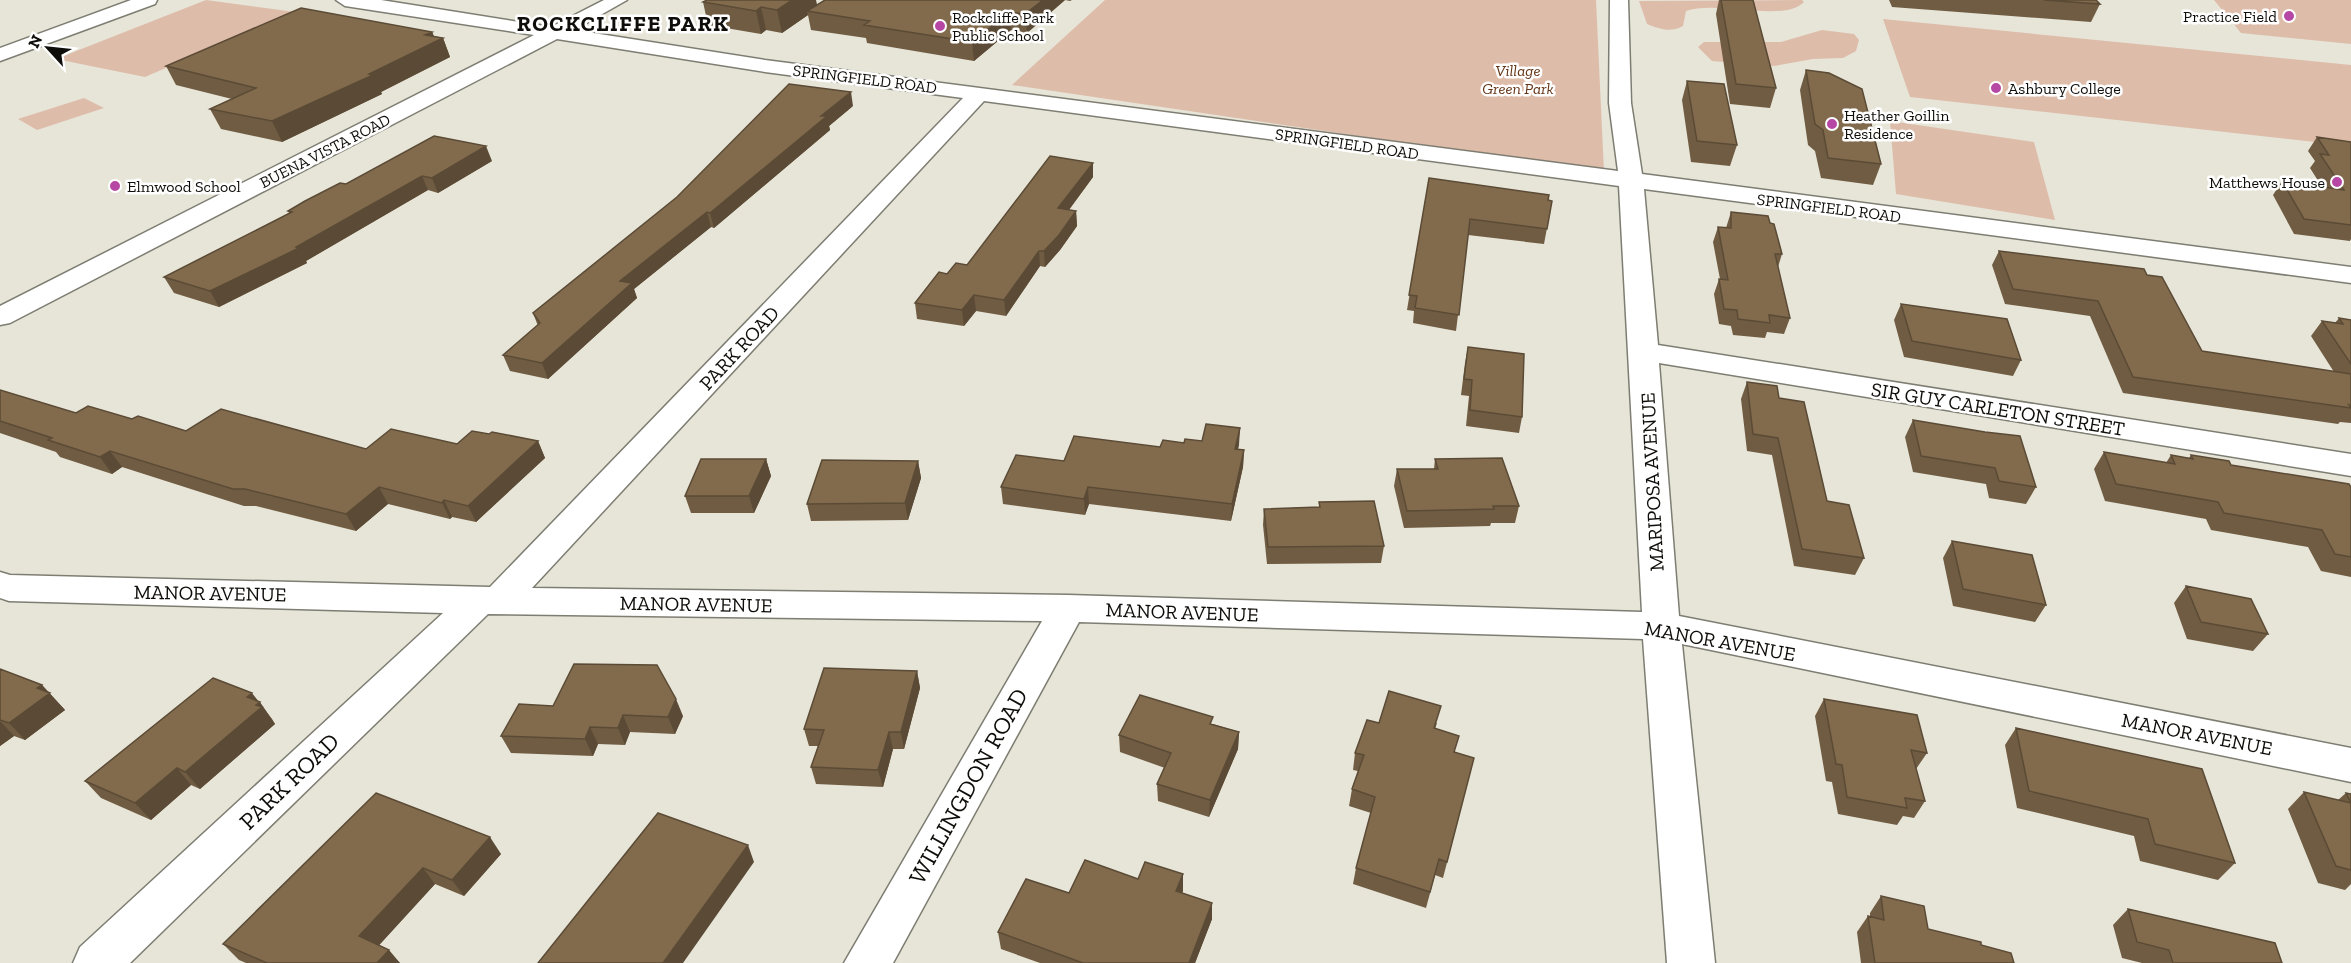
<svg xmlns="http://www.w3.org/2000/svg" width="2351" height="963" viewBox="0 0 2351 963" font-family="'Zilla Slab',serif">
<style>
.green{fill:#debcaa}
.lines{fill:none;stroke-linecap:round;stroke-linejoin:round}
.minor-casing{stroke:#7e7d72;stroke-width:3}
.minor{fill:#fff;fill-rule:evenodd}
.wall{fill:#705c42}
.shaded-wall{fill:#5b4b36}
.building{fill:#826b4d;stroke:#5b4b36;stroke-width:1.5}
.poi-dot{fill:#b747a4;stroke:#fff;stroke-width:2}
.labels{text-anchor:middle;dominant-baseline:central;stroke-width:5;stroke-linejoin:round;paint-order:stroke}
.far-poi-label{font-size:16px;fill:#0e0d09;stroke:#fff;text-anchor:start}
.far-park-label{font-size:16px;font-style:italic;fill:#643315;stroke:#fff}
.far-street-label{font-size:16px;fill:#0e0d09;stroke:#fff}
.street-label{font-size:20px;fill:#0e0d09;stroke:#fff}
.far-district-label{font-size:22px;font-weight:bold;letter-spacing:1.5px;fill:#0e0d09;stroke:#fff}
.near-street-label{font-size:24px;fill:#0e0d09;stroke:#fff}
</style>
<rect width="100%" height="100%" fill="#e7e5d8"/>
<path class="green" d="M206 0 295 12 145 77 56 59Z
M1105 0H1596L1604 172 1012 85Z
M1802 0 1804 2C1784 23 1717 0 1686 11L1683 26C1670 33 1660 29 1647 24L1639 1Z
M2214 0H2351V44L2241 33Z
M1883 19 2351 65V146L1910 97Z
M1822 30 1854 34 1859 40 1856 51 1843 58 1813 59 1774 66 1712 61 1698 47 1704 42H1781Z
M84 98 104 108 37 130 18 119Z
M1890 121 2034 142 2055 220 1896 194Z"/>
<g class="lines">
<g class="minor-casing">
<path id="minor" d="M131 0H157L155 4 0 61V48Z
M336 0H381L551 27 604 0H627L574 30 765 60 1618 171 1609 103 1610 0H1628L1631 103 1642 174 2351 267V283L1644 189 1658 345 2351 454V476L1659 363 1679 616 2351 748V782L1682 644 1715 963H1667L1643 639 1079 622 893 963H844L1042 621 488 614 130 963H73L80 947 443 613 9 601 0 598V572L10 575 490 587 963 98 765 72 557 39 10 323 0 325V306L534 35 345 6ZM984 101 1619 186 1642 612 1068 595 532 588Z"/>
</g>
<use href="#minor" class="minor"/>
</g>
<path class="wall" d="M825 0H1072L1070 1 1065 0 1027 33 1011 30 974 61 867 43 866 38 811 30 808 15 782 33 766 30 761 34 708 25 703 2 817 5Z
M1719 0H1753L1776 88 1770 108 1730 104 1716 14Z
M1889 0H2096L2100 4 2091 22 1892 7Z
M432 32 434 36 443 38 450 57 381 92 382 94 282 142 221 129 210 109 232 99 176 85 166 66Z
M1806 70 1881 164 1873 185 1821 178 1815 151 1808 145 1800 90Z
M1687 81 1737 145 1730 166 1691 162 1682 100Z
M853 106 829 126 830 130 714 228 711 227 634 289 637 298 548 379 510 371 503 355 538 326 533 313Z
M2317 137 2351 142V239L2350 241 2294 234 2273 195 2282 181 2322 187 2310 168 2315 161 2308 151Z
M492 161 438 193 428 190 306 261 307 263 219 307 174 293 164 277 289 213 288 211 346 184Z
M1093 163V177L1069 210 1076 211 1077 226 1060 250 1045 267 1040 266 1006 316 976 311 964 326 917 319 915 303 947 274 967 265Z
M1429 178 1552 201 1544 244 1468 235 1456 331 1413 323 1414 311 1407 310Z
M1731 212 1770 223 1782 254 1778 267 1790 318 1784 334 1767 332 1765 338 1733 335 1731 326 1719 324 1714 294 1719 279H1720L1713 242 1718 227 1726 228Z
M1999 251 2147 275 2202 351 2334 372 2311 336 2322 321 2335 323 2339 318 2351 320V423L2340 422 2338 424 2123 393 2090 316 2005 304 1992 265Z
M1901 304 2021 360 2013 376 1904 357 1894 320Z
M1468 347 1522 417 1519 433 1466 426 1469 396 1461 395 1465 363Z
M1747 382 1779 398 1827 501 1864 558 1855 575 1794 566 1772 455 1747 451 1741 399Z
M0 390 76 413 132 419 186 431 366 449 457 444 489 434 538 441 545 458 476 522 452 517 450 519 388 504 356 531 256 506H244L122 467 112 474 60 457 56 452 0 433Z
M1913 420 2036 487 2026 504 1989 498 1986 484 1913 472 1905 437Z
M1240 428 1238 449 1244 450 1243 467 1231 521 1089 504 1085 515 1003 504 1001 487 1064 461 1202 441Z
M2104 452 2166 463 2171 455 2189 458 2191 455 2231 465 2351 487V577L2321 571 2308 547 2211 530 2206 519 2105 501 2094 469Z
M766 459 771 476 754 513H691L685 496Z
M1435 459 1519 506 1515 523H1491L1490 526 1404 528 1394 486 1397 469H1434Z
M918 461 921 478 908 520 811 521 807 504Z
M1319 502 1384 546 1381 563 1267 564 1263 525 1264 509 1319 507Z
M1952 541 2046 605 2035 622 1953 606 1943 558Z
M2186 586 2268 634 2253 651 2187 639 2174 603Z
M0 669 42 685 65 710 25 740 14 736 0 746Z
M917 671 920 688 904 749H893L883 787 816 784 811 767 818 746H809L804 729Z
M1824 699 1927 753 1916 769 1925 801 1914 818 1903 816 1897 825 1838 814 1832 782 1826 781 1815 716Z
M258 701 272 719 275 724 200 789 191 785 151 820 101 798 85 781Z
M519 704 683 716 675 734 630 732 625 745 598 744 593 756 511 753 501 736Z
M1379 723H1437L1435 729 1455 753 1474 758 1443 878 1435 875 1426 908 1353 884 1356 868 1371 813 1349 806 1352 789 1358 771 1353 770 1355 753Z
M1213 724 1239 732 1238 749 1209 817 1158 801 1157 784 1165 768 1120 752 1119 735Z
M2016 728 2235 863 2218 880 2140 861 2134 836 2017 808 2005 745Z
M2304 792 2338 800 2346 793 2351 794V884L2345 890 2318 883 2288 809Z
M376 793 501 854 464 896 435 884 379 945 400 963H246L239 960 223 944Z
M1138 879 1183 891 1182 893 1212 919 1195 963H1040L1001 949 998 932 1069 893Z
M1881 896 1928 929 1981 945 2014 963H1861L1857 932 1868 916H1870V913Z
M2128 909 2282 963H2142L2122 958 2113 925Z"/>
<path class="shaded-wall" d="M792 0H816L818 9 807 11 808 15 782 33 777 10Z
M1043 0H1065L1027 33 1025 14Z
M761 7 766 30 761 34 756 11Z
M1009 12 1011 30 974 61 972 42Z
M432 32 436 42 443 38 450 57 381 92 382 94 282 142 272 121 369 74 425 35Z
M851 92 853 106 829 126 830 130 714 228 710 213 821 116Z
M486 146 492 161 438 193 432 178Z
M1093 163V177L1059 223 1058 208Z
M422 176 428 190 306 261 307 263 219 307 210 291 296 247Z
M1076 211 1077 226 1060 250 1045 267 1044 251Z
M707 212 711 227 634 289 637 298 548 379 542 363 620 281Z
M1039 251 1040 266 1006 316 1004 300Z
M974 295 976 311 964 326 962 310Z
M1240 428 1239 445 1234 466 1235 449Z
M538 441 545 458 476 522 468 506Z
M1244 450 1243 467 1231 521 1232 504Z
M110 451 122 467 112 474 100 457Z
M766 459 771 476 754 513 749 496Z
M918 461 921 478 908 520 905 503Z
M379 487 388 504 356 531 346 514Z
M1088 487 1089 504 1085 515 1084 499Z
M444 500 452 517 450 519 442 503Z
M917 671 920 688 904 749 901 732Z
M42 685 65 710 25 740 9 723 37 688Z
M252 693 259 702H260L275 724 200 789 185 772 247 697Z
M676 699 683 716 675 734 668 717Z
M623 715 630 732 625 745 618 728Z
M0 721 14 736 0 746Z
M590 727 598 744 593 756 585 739Z
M889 732 893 749 883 787 878 770Z
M1239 732 1238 749 1209 817 1210 800Z
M177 768 191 785 151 820 135 803Z
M490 837 501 854 464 896 452 880Z
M748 845 754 862 683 963H663Z
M423 868 435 884 372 953 359 936Z
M1183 874V891L1176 907V891Z
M1212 903V919L1195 963H1189Z
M389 950 400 963H377Z"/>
<path class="building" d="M707 0H792L777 10 761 7 756 11 703 2Z
M825 0H1043L1025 14 1009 12 972 42 864 25 870 21 807 11Z
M1721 0H1753L1776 88 1736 84Z
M2044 0H2096L2100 4Z
M301 8 432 32 425 35 443 38 369 74 373 75 272 121 210 109 256 88 166 66Z
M1806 70 1829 73 1862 89 1881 164 1828 158 1823 130 1815 124Z
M1687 81 1724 84 1737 145 1697 141Z
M789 84 851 92 821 116H827L710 213 707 212 620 281 632 283 542 363 503 355 540 323 533 313 677 197Z
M434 136 486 146 432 178 422 176 296 247 299 248 210 291 164 277 292 212 288 211 305 201 340 183 346 184Z
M2317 137 2351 142V225L2304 219 2282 181 2344 190 2320 154 2329 155Z
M1050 156 1093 163 1058 208 1076 211 1059 235 1044 251H1039L1004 300 974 295 962 310 915 303 939 272 947 274 956 263 967 265Z
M1429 178 1549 195 1548 200 1552 201 1547 229 1470 219 1459 315 1415 308 1417 296 1409 295Z
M1731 212 1768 216 1770 223 1774 224 1782 254H1775L1790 318 1769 315 1770 323 1738 319 1737 310 1724 309 1719 279 1728 280 1718 227 1731 228Z
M1999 251 2144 269 2147 275 2162 277 2202 351 2351 374V406L2349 405 2351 408 2133 377 2098 301 2013 289Z
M1901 304 2007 319 2021 360 1912 341Z
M2339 318 2351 320V364L2322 321 2343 324Z
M1468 347 1524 354 1522 417 1470 410 1472 380 1464 379Z
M1747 382 1777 386 1779 398 1804 402 1827 501 1849 505 1864 558 1802 549 1778 438 1753 434Z
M0 390 76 413 88 406 132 419 138 416 186 431 221 409 366 449 391 429 457 444 472 431 489 434 492 432 538 441 468 506 444 500 442 503 379 487 346 514 245 489H233L110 451 100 457 48 440 52 438 0 421Z
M1913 420 1985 432 2020 436 2036 487 1999 481 1995 468 1921 456Z
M1206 424 1240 428 1235 449 1244 450 1232 504 1088 487 1084 499 1001 487 1016 455 1064 461 1074 436 1160 447 1163 440 1184 443 1185 439 1202 441Z
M2104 452 2175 464 2171 455 2193 459 2191 455 2229 461 2231 465 2349 484 2351 487V557L2335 554 2322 530 2224 513 2218 502 2116 484Z
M1502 458 1519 506H1493L1494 509 1407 511 1397 469H1438L1435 459Z
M701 459H766L749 496H685Z
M822 460 918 461 905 503 807 504Z
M1374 501 1384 546 1268 547 1264 509 1320 507 1319 502Z
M1952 541 2032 555 2046 605 1963 589Z
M2186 586 2251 599 2268 634 2201 622Z
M574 664 657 665 676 699 668 717 623 715 618 728 590 727 585 739 501 736 519 704 553 706Z
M824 668 917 671 901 732H889L878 770 811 767 824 730 804 729Z
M0 669 42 685 37 688 50 693 9 723 0 720Z
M213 678 252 693 247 697 260 702 256 705 262 707 185 772 177 768 135 803 85 781Z
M1389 691 1441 706 1434 728 1459 736 1454 752 1474 758 1447 862 1439 859 1430 892 1356 868 1375 797 1352 789 1364 755 1355 753 1367 720 1379 723Z
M1140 695 1213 717 1210 724 1239 732 1210 800 1157 784 1171 753 1119 735Z
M1824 699 1917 715 1927 753 1911 750 1925 801 1905 798 1907 808 1847 797 1842 765 1836 764Z
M2016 728 2202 769 2235 863 2155 844 2148 819 2029 791Z
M2304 792 2351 803 2346 793 2351 794V870L2336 866Z
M376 793 490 837 452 880 423 868 359 936 389 950 377 963H267L223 944Z
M658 813 748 845 663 963H538Z
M1085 860 1138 879 1145 862 1183 874 1176 891 1212 903 1189 963H1083L998 932 1026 879 1069 893Z
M1881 896 1924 906 1928 929 1981 942V945L2011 953 2014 963H1875L1868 916 1884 920Z
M2128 909 2275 943 2282 963H2173L2169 950 2137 942Z"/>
<g class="poi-dot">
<circle cx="2289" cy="16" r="6"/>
<circle cx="940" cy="26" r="6"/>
<circle cx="1996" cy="88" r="6"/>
<circle cx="1832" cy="124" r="6"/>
<circle cx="2337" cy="182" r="6"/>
<circle cx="115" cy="186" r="6"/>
</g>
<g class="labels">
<g class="far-poi-label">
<text x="2277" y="16" text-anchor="end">Practice Field</text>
<text x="952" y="17">Rockcliffe Park<tspan x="952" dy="18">Public School</tspan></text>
<text x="2008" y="88">Ashbury College</text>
<text x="1844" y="115">Heather Goillin<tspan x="1844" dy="18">Residence</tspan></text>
<text x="2325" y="182" text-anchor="end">Matthews House</text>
<text x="127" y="186">Elmwood School</text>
</g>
<g class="far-park-label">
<text x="1518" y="70">Village<tspan x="1518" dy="18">Green Park</tspan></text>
</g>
<g class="far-street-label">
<text transform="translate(865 79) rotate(7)">SPRINGFIELD ROAD</text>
<text transform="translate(1347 144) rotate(8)">SPRINGFIELD ROAD</text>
<text transform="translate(325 151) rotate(-27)">BUENA VISTA ROAD</text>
<text transform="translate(1829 208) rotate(7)">SPRINGFIELD ROAD</text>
</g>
<g class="street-label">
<text transform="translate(739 348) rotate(-47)">PARK ROAD</text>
<text transform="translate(1998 409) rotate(9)">SIR GUY CARLETON STREET</text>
<text transform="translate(1652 482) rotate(-93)">MARIPOSA AVENUE</text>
<text transform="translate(210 593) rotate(1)">MANOR AVENUE</text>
<text transform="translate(696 604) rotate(1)">MANOR AVENUE</text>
<text transform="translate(1182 612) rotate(2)">MANOR AVENUE</text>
<text transform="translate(1720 641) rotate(10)">MANOR AVENUE</text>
<text transform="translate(2197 734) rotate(11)">MANOR AVENUE</text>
</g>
<g class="far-district-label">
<text x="623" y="23">ROCKCLIFFE PARK</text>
</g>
<g class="near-street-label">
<text transform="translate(289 781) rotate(-44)">PARK ROAD</text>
<text transform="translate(968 786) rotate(-61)">WILLINGDON ROAD</text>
</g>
</g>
<g transform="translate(48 48) rotate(297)" stroke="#ffffff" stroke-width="4.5" paint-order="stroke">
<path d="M0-4.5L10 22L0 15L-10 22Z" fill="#0e0d09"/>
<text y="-9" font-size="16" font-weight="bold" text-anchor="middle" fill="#0e0d09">N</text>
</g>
</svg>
